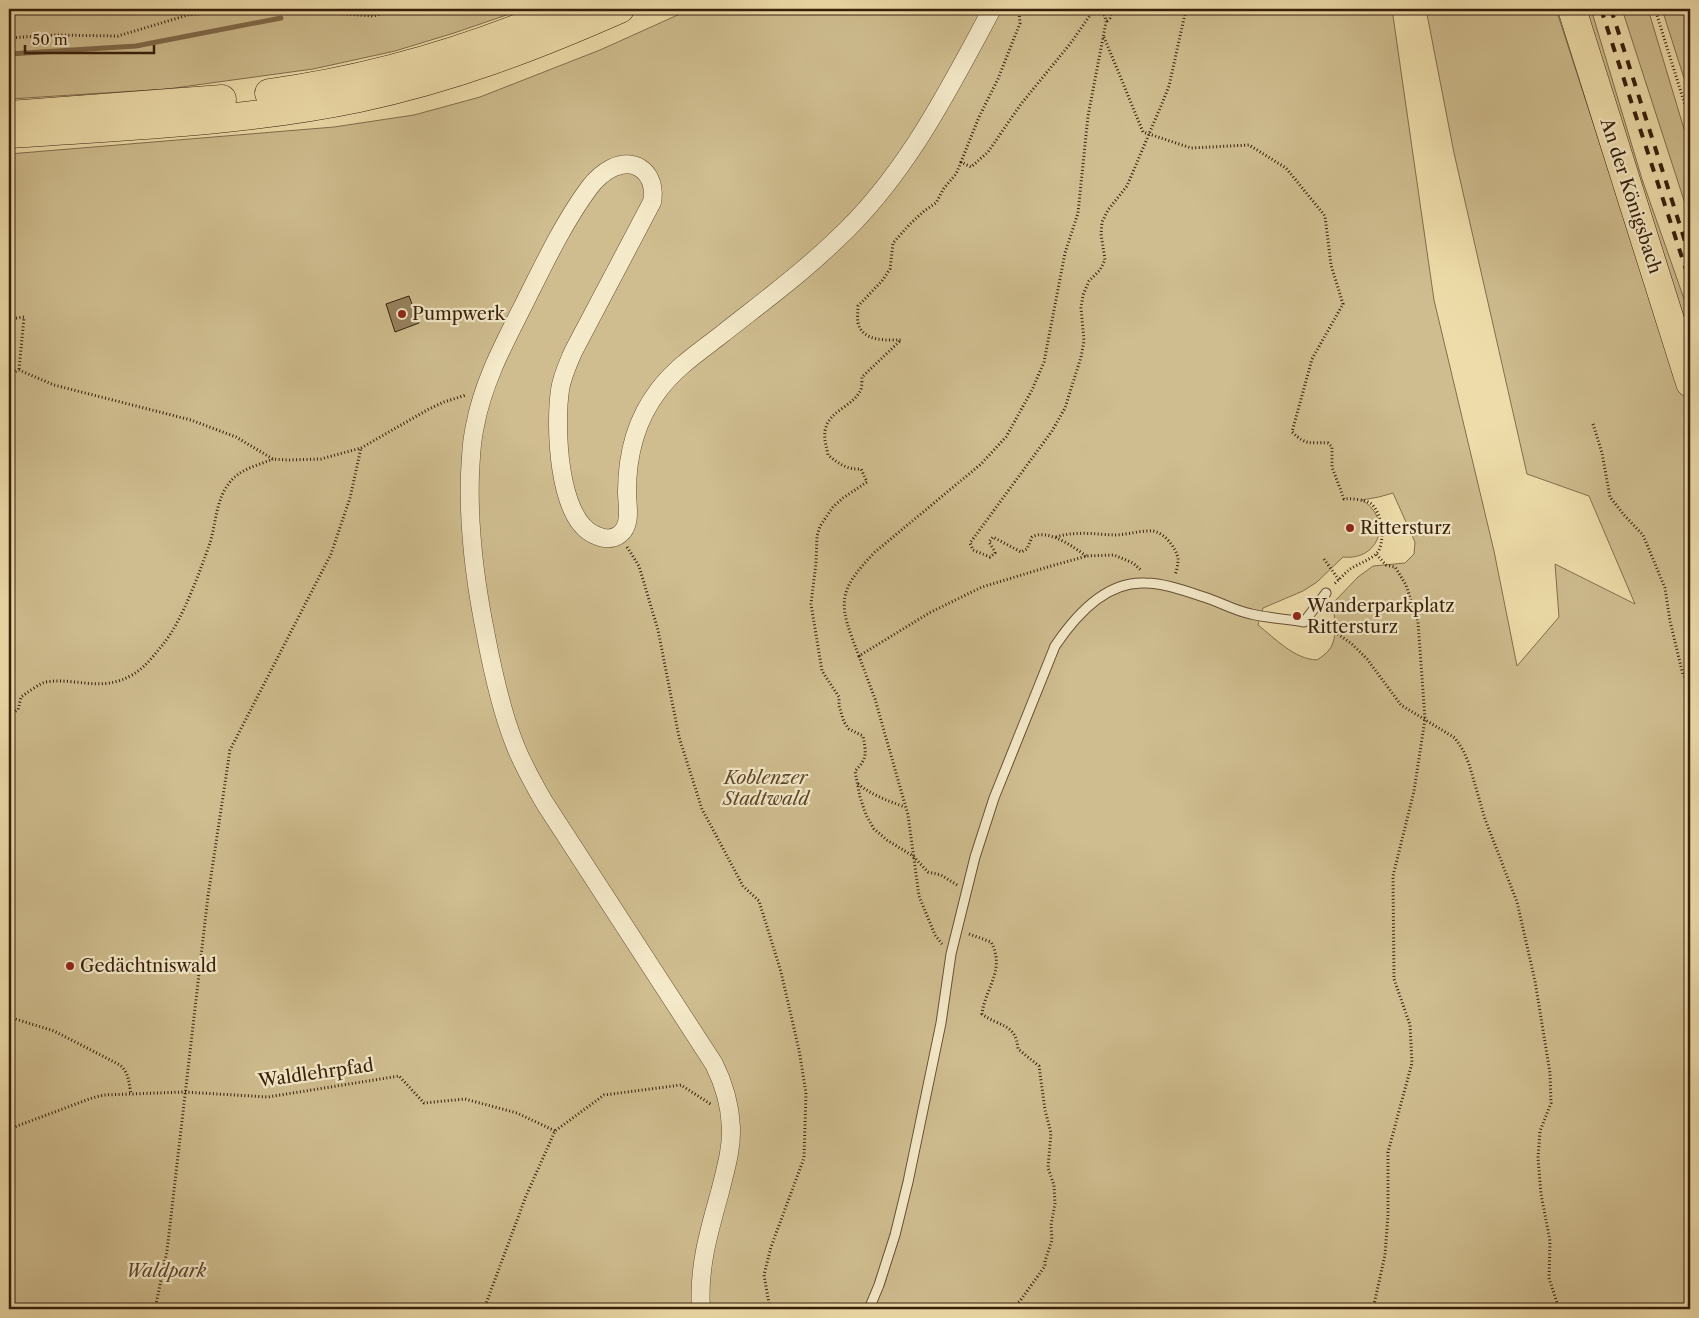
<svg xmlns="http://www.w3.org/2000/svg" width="1699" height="1318" viewBox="0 0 1699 1318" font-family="'Libre Caslon Text',serif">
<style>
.green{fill:#cfbd8f;stroke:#836e4d;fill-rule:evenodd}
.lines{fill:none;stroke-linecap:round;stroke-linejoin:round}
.stream{stroke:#806a4a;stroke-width:5}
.building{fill:#96825e;stroke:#371f0b}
.lane-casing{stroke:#654e33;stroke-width:11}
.street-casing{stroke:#654e33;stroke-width:19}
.primary-casing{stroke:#371f0b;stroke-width:29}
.highway-casing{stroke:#371f0b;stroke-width:29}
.path{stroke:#371f0b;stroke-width:3;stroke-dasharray:1 2.5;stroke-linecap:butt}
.lane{stroke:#f4e9c8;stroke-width:9}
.street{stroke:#f4e9c8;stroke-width:18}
.primary{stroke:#eda;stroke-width:28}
.highway{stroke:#eda;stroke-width:28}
.rail{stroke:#371f0b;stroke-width:4;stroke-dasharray:9 9;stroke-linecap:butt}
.poi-dot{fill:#8f2418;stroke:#f4e9c8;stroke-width:2}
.labels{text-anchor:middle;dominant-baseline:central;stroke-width:4.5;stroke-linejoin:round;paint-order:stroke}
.street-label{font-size:18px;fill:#371f0b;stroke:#f4e9c8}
.poi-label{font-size:18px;fill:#371f0b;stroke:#f4e9c8;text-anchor:start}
.park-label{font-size:18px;font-style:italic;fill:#5d462c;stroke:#f4e9c8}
</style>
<rect width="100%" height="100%" fill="#eda"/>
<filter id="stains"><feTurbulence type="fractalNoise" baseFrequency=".004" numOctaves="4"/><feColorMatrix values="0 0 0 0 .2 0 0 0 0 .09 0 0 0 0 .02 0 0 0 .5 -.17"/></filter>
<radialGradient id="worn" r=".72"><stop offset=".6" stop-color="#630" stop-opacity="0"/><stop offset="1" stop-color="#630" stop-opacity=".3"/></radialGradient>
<path class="green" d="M9 9H524L454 33 395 51 313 69 167 89 9 99Z
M691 9H1392L1434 300 1494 551 1517 666 1559 617 1555 564 1635 604 1589 496 1527 474 1454 153 1426 9H1556L1650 298 1690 408V1309H9V154L334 127 414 115 480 97 600 50ZM1393 493 1415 542 1414 554 1405 563 1373 566 1358 577 1333 603C1334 617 1339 637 1329 650 1326 654 1321 657 1317 660 1294 659 1276 639 1258 625L1263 608 1303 591 1317 582 1343 557C1380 561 1393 519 1362 500L1379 497Z
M1583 9H1591L1642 179 1690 316V353Z
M1622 9H1648L1690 149V219Z
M1662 9H1690V97Z"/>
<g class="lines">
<path class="stream" d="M9 54 136 46 281 18"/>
</g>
<path class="building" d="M409 296 419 323 395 332 386 304Z"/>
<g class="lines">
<g class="lane-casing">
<path id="lane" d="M869 1309 879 1285 895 1235 908 1182 941 1023 951 954 975 857 994 798 1055 646C1075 616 1105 581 1145 583 1164 583 1186 591 1204 597 1220 602 1235 611 1251 614 1268 618 1286 619 1304 622L1326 593"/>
</g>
<g class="street-casing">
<path id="street" d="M701 1309C698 1268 709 1231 720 1192 725 1171 732 1149 731 1127 730 1105 724 1084 714 1064L544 802C533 783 523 765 515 745 501 710 493 673 486 636 475 582 468 529 470 474 471 458 471 442 475 426 483 381 506 340 526 300 545 262 564 222 589 188 595 180 602 173 612 168 637 156 657 175 652 202L573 352C568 364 562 376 560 390 555 424 557 519 595 535 603 539 613 540 620 534 632 525 627 504 627 492 627 456 636 420 658 391 675 368 699 352 721 335 760 304 800 275 835 241 905 177 948 91 992 9"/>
</g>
<g class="primary-casing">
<path id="primary" d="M1572 9 1690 383"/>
</g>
<g class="highway-casing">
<path id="highway" d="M269 93C372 79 470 50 565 9
M9 115 222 99
M9 134C126 126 244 122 359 98 450 79 534 47 620 9"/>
</g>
<path class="path" d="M277 9 373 16 399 9
M1019 9 1020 23 998 79 979 117 961 162 971 167 988 152 1021 104 1070 44 1091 14 1102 13 1105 16 1106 22 1088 116 1078 213 1065 253 1044 362 1032 390 1006 437 981 464 875 552C835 593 839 605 859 656L929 613 982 587 1051 566 1087 556 1114 555 1133 563 1142 571
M1655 9 1690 121
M1107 21 1110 18 1112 9
M1104 37 1143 132 1191 148 1249 145 1286 168 1325 216 1331 265 1343 304 1312 359 1292 432C1307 446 1309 442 1328 443L1332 447V467L1344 499C1350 498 1366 500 1370 503 1382 511 1386 542 1377 553 1370 560 1358 564 1350 569 1344 574 1339 580 1333 585
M9 38 55 35 118 36 188 15 244 9
M9 319 24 317 19 370
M9 374 19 370 54 385 191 420 236 437 273 459 288 460 321 459 361 448 429 409 444 402 466 395
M1593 424 1602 453 1610 497 1624 515 1643 535 1665 588 1670 621 1683 675 1690 680
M1056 537C1074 531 1096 534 1114 535 1127 535 1141 530 1153 531 1165 533 1177 549 1178 559 1178 564 1177 570 1175 575
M627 547 639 566 658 630 679 737 702 809 743 886 759 901 781 972 799 1050 806 1093 804 1158 771 1247 764 1275 770 1309
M1086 556C1074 547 1047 528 1032 537L1027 549 1021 552 993 537 989 542 994 550 995 553 990 557 973 550 970 543 1052 431 1065 408 1081 357 1084 341 1081 308 1083 295 1089 281 1100 270 1105 260 1101 234 1102 222 1108 210 1127 186 1163 101 1169 86 1186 9
M1324 559 1339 580
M1315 625 1335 632 1352 644 1367 659 1401 705 1455 738 1463 750 1469 764 1485 819 1517 902 1535 981 1550 1073 1551 1103 1540 1131 1538 1158 1541 1194 1550 1241 1549 1278 1559 1309
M859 656 875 699 908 815 919 896 935 935 942 944
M9 714 18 710 21 697C25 694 42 682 46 682 76 677 101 693 132 675 145 668 155 654 164 643 182 621 200 571 210 543 216 523 216 499 230 482 240 469 259 465 273 459
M858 784C872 795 888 801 905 807
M957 885 941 875 928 872 913 856 887 840 874 829 866 815 860 797 855 771C868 758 866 753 863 736L849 729 844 722 839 706V697L822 671 811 604 816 563 817 536 820 526 833 507 843 498 867 482 861 469C847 470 838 463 828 455 826 445 823 436 826 427 831 410 855 405 861 389 862 385 862 380 862 377L901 340C886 340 863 342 858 323 857 318 858 312 858 306L882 281 890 269 893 243 910 224 924 211 936 203 944 188 956 174 961 162
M969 934 991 942C1006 970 985 988 982 1014 999 1027 1016 1023 1018 1049L1039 1066 1045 1110 1051 1133 1048 1168 1054 1185 1055 1204 1051 1225 1052 1240 1045 1261V1266L1020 1301 1010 1309
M9 1017 54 1031 120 1065C129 1073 129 1083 131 1095
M9 1129 92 1098 104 1095 184 1092 268 1097 399 1076 424 1103 465 1099 517 1113 555 1131
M155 1309 167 1251 208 896 230 750 331 554 350 498 361 448
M484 1309 526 1196 555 1131 604 1095 681 1085 712 1105
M1373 1309 1385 1255 1388 1215V1152L1412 1063 1410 1025 1394 979 1393 876 1414 791 1425 719 1418 622 1406 585 1395 567 1386 565 1376 554"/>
<use href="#lane" class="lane"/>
<use href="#street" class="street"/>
<use href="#primary" class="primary"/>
<use href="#highway" class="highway"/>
<path class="rail" d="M1601 9 1690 282
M1611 9 1690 257"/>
</g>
<g class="poi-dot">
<circle cx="402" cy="314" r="5"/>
<circle cx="1350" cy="528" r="5"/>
<circle cx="1297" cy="616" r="5"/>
<circle cx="70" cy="966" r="5"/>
</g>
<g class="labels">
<g class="street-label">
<text transform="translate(1631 196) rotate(72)">An der Königsbach</text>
<text transform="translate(316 1073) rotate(-8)">Waldlehrpfad</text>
</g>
<g class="poi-label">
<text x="412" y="314">Pumpwerk</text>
<text x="1360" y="528">Rittersturz</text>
<text x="1307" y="606">Wanderparkplatz<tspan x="1307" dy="21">Rittersturz</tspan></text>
<text x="80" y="966">Gedächtniswald</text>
</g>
<g class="park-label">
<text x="766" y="778">Koblenzer<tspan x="766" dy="21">Stadtwald</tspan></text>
<text x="166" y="1271">Waldpark</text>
</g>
</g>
<rect width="1699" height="1318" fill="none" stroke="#eda" stroke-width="30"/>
<rect x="10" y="10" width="1679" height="1298" fill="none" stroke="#371f0b" stroke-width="2.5"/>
<rect x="15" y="15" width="1669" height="1288" fill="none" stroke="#371f0b"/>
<path d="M25 45v8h129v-8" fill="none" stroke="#371f0b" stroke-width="2.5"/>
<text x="32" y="45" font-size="15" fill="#371f0b" stroke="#f4e9c8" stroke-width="4" paint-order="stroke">50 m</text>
<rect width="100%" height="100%" filter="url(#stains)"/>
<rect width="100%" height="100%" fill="url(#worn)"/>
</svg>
